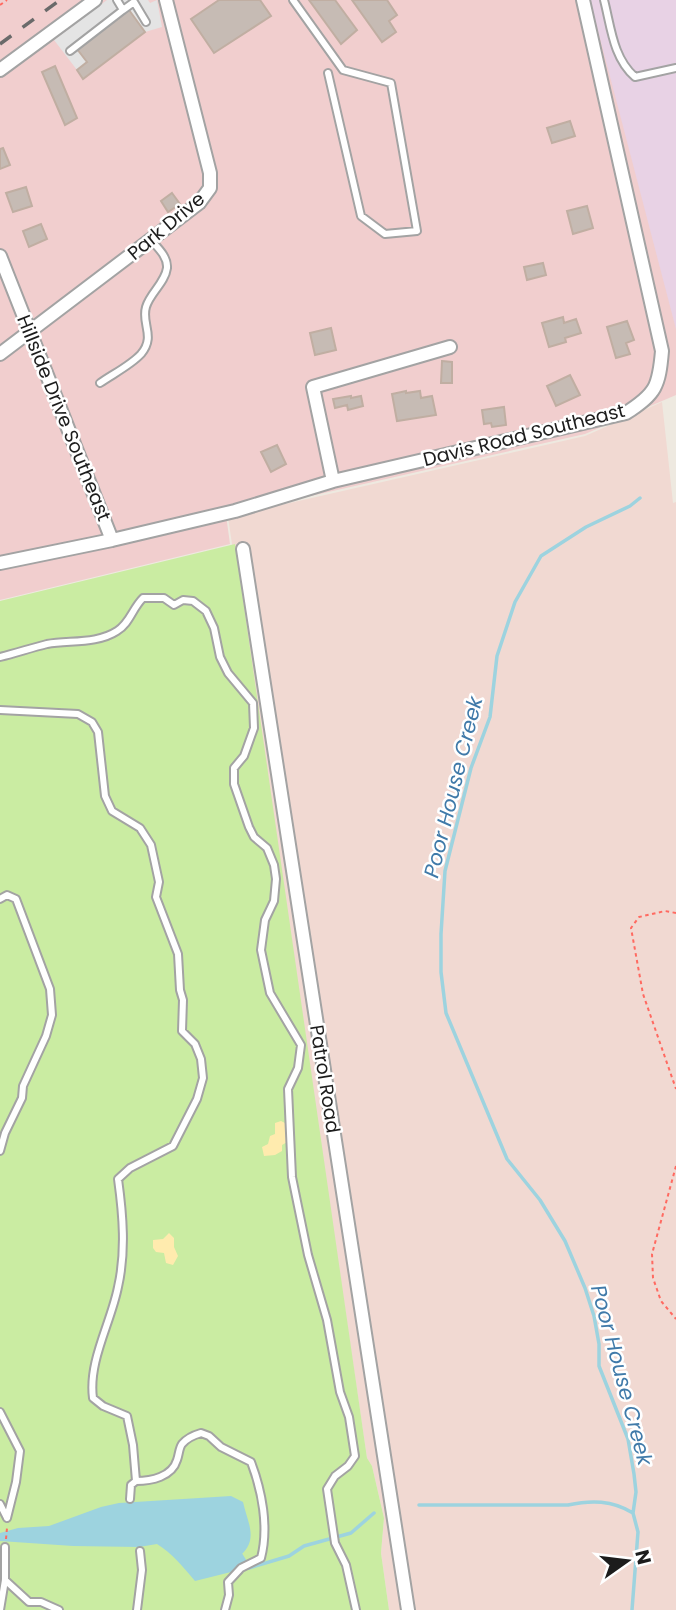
<svg xmlns="http://www.w3.org/2000/svg" width="676" height="1610" viewBox="0 0 676 1610" font-family="Poppins,sans-serif">
<style>
.commercial{fill:#f1cece}
.industrial{fill:#e8d2e5}
.military{fill:#f1d9d2}
.grass{fill:#caeca2}
.sand{fill:#ffebae}
.parking{fill:#e4e4e4}
.water{fill:#9dd3df}
.lines{fill:none;stroke-linecap:round;stroke-linejoin:round}
.stream{stroke:#9dd3df;stroke-width:3.5}
.building{fill:#c6bbb4;stroke:#c0aea2;stroke-width:2}
.service-casing{stroke:#a3a3a3;stroke-width:10}
.minor-casing{stroke:#a3a3a3;stroke-width:16}
.path{stroke:#ff6a61;stroke-width:2;stroke-dasharray:3.5 3.5;stroke-linecap:butt}
.service{stroke:#fff;stroke-width:6}
.minor{stroke:#fff;stroke-width:12}
.rail{stroke:#6a6a6a;stroke-width:3.5;stroke-dasharray:14 14;stroke-linecap:butt}
.labels{text-anchor:middle;dominant-baseline:central;stroke-width:5;stroke-linejoin:round;paint-order:stroke}
.street-label{font-size:19px;fill:#1c1c1c;stroke:#fff}
.water-label{font-size:21px;font-style:italic;fill:#407aa9;stroke:#fff}
</style>
<rect width="100%" height="100%" fill="#eee9e0"/>
<path class="commercial" d="M0 0H676V395L585 434 226 515 230 544 0 600Z"/>
<path class="industrial" d="M590 0H676V329Z"/>
<path class="military" d="M662 402 673 503 676 502V1610H389L381 1553 384 1518 372 1466 367 1458 228 517 585 436Z"/>
<path class="grass" d="M235 544 367 1458 372 1466 384 1518 381 1553 389 1610H0V601Z"/>
<path class="sand" d="M281 1121 287 1124 289 1141 282 1145V1151L275 1155 264 1156 262 1147 268 1144 270 1136 275 1134V1123Z
M169 1233 174 1238V1247L178 1256 173 1265 166 1263 164 1253 156 1252 153 1248V1240L163 1239Z"/>
<path class="parking" d="M107 0H148L150 3 157 0 162 27 145 32 129 10 78 49 87 62 77 70 54 40Z"/>
<path class="water" d="M231 1496 243 1502C247 1521 259 1539 241 1555L244 1563 231 1572 195 1581C184 1568 172 1553 157 1544L139 1547 73 1546 0 1541V1533L18 1528 49 1526 101 1507 119 1503Z"/>
<g class="lines">
<path class="stream" d="M419 1505H568C591 1500 612 1500 633 1513
M241 1555 249 1568 289 1556 304 1546 351 1533 374 1513
M632 1610 638 1532 633 1513 636 1492 634 1474 628 1439 599 1366V1344L594 1316 585 1288 565 1241 540 1200 507 1159 446 1013 441 972V934L445 871 471 768 490 717 497 656 515 602 541 556 586 527 630 506 640 498"/>
</g>
<path class="building" d="M219 0H260L271 16 214 53 191 19Z
M309 0H335L357 30 341 44Z
M352 0H387L397 15 389 21 396 32 382 42Z
M129 10 145 32 83 79 77 70 87 62 77 49Z
M55 66 77 118 65 125 42 72Z
M570 121 575 136 552 143 547 128Z
M3 148 10 165 0 169V149Z
M26 187 32 206 13 212 6 193Z
M172 193 180 204 168 212 161 201Z
M587 206 593 228 573 234 567 211Z
M41 224 47 239 29 247 23 231Z
M543 263 546 275 527 280 524 267Z
M563 317 564 323 576 319 581 333 565 338 566 342 549 347 542 323Z
M627 321 634 340 626 343 630 354 616 358 607 327Z
M331 328 336 350 315 355 310 333Z
M442 361 452 362V383H441Z
M570 375 580 395 556 406 547 386Z
M406 391V393L420 391 421 398 432 396 436 415 397 421 392 394Z
M351 396V398L361 396 363 406 348 410 347 405 335 408 333 399Z
M504 407 506 425 492 427 491 423 484 424 482 410Z
M277 445 286 464 271 472 261 452Z"/>
<g class="lines">
<g class="service-casing">
<path id="service" d="M293 0 343 70 391 83 417 231 385 234 361 216 328 73
M604 0C611 27 613 58 635 77L676 68
M123 10 134 2 146 22
M70 51 123 10 117 0
M100 383C113 374 131 365 141 354 156 336 141 324 146 307 150 293 165 283 167 268 168 257 158 248 151 240
M0 657C16 653 31 648 47 644 70 640 97 644 117 631 130 623 132 609 143 598H164L174 605 183 600 193 601 206 611 214 628 220 657 228 673 253 703 254 728 244 756 234 768V784L249 827 254 837 267 848 274 865 276 879 274 901 265 920 261 950 270 993 301 1045 298 1068 288 1089 292 1177 308 1255 327 1320 340 1392 349 1417 355 1456 348 1466 335 1476 327 1489 335 1543 346 1565 356 1610
M0 710 78 714 92 722 98 732 105 796 112 811 140 828 151 845 159 882 156 897 178 954 180 990 183 1000 182 1031 195 1044 201 1059 203 1078 197 1099 173 1146 130 1168 118 1179C123 1215 126 1252 118 1287 111 1323 88 1361 93 1398L103 1406 127 1416 133 1445 136 1481
M0 899 7 895 16 899 50 989 52 1015 46 1036 23 1086 22 1098 5 1133 0 1151
M0 1412 20 1451 16 1482 7 1518
M130 1499 131 1485 136 1481C151 1481 172 1477 177 1460 179 1455 179 1448 182 1444 187 1438 194 1435 201 1433L209 1436 221 1447 251 1462C262 1491 269 1527 261 1558L241 1568 228 1582 229 1595 225 1610
M0 1504 7 1518
M5 1580 29 1602H41L59 1610
M0 1610 5 1580V1547
M137 1610 142 1570 140 1551"/>
</g>
<g class="minor-casing">
<path id="minor" d="M0 70 95 0
M0 256 112 540
M0 354 199 203 210 188V173L166 0
M333 481 313 387 450 347
M243 549 408 1610
M0 563 112 540 235 511 333 481 626 413C656 394 659 386 662 351L583 0"/>
</g>
<path class="path" d="M0 5 7 0
M676 913 665 911 639 917 631 928 643 994 676 1089
M676 1166 652 1254 653 1278 661 1301 676 1319
M6 1539 7 1528"/>
<use href="#service" class="service"/>
<use href="#minor" class="minor"/>
<path class="rail" d="M0 44 60 0"/>
</g>
<g class="labels">
<g class="street-label">
<text transform="translate(166 226) rotate(-40)">Park Drive</text>
<text transform="translate(64 418) rotate(68)">Hillside Drive Southeast</text>
<text transform="translate(524 435) rotate(-14)">Davis Road Southeast</text>
<text transform="translate(325 1079) rotate(81)">Patrol Road</text>
</g>
<g class="water-label">
<text transform="translate(453 787) rotate(-76)">Poor House Creek</text>
<text transform="translate(622 1375) rotate(75)">Poor House Creek</text>
</g>
</g>
<g transform="translate(627 1561) rotate(76)" stroke="#ffffff" stroke-width="5" paint-order="stroke">
<path d="M0-5L12 26L0 18L-12 26Z" fill="#1c1c1c"/>
<text y="-10" font-size="19" font-weight="bold" text-anchor="middle" fill="#1c1c1c">N</text>
</g>
</svg>
